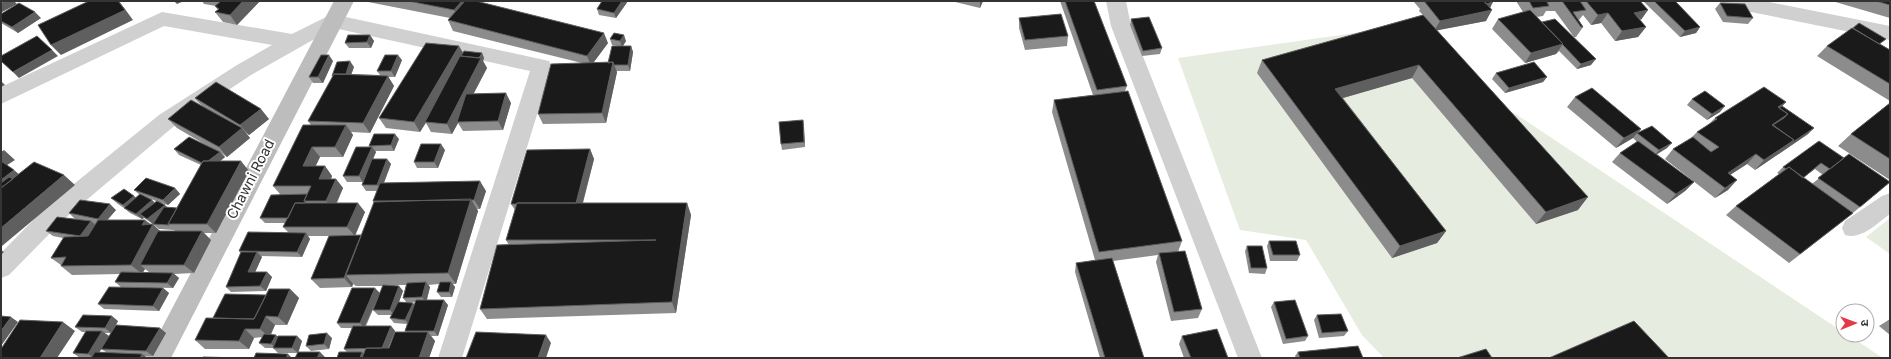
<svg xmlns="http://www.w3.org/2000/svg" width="1891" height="359" viewBox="0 0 1891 359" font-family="Inter,'Noto Sans Devanagari',sans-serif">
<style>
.green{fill:#e6ecdf}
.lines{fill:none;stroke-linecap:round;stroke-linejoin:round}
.street{fill:#d0d0d0;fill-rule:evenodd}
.secondary{fill:#bdbdbd;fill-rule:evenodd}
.wall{fill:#8c8c8c;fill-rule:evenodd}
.shaded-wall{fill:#5f5f5f}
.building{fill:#1a1a1a;stroke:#5f5f5f}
.labels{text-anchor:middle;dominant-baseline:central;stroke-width:4;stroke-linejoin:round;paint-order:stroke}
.street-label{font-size:14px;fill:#333;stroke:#fff}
</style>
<rect width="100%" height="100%" fill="#fff"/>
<path class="green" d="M1419 24 1475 87 1843 332V335H1848L1883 358H1384L1362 335 1306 240 1240 230 1178 58Z
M1890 218V254L1866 237Z"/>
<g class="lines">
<path class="street" d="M1106 1H1126L1131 26 1262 358H1238L1111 26Z
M1721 1H1764L1890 26V40L1731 8 1724 6Z
M162 12 292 34 332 14 549 61 552 66 462 358H438L530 71 334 28 251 75 173 127 64 219 9 275 1 278V253L48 205 159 115 237 65 272 45 164 26 1 104V87Z
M1890 193V214C1877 223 1862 240 1845 235L1842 228 1845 221 1882 196Z"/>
<path class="secondary" d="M334 1H354L171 358H146Z"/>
</g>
<path class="wall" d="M202 1H260L237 25 223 22 215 12 218 10 215 6H216L204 4Z
M363 1H476L608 43 593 63H608L618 46 612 45 610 39 626 41 623 46H631L633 52 630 71H616L617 72 606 123 543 124 538 114 582 63 453 31 448 20 450 18Z
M602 1H628L616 18 599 15 597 9Z
M951 1H983L980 8Z
M1060 1H1094L1127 86 1125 91 1182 241 1178 252 1202 309 1198 318 1171 321 1156 262 1158 255 1113 261 1144 358H1100L1075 272 1076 263 1095 260 1052 112 1054 100 1093 95Z
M1414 1H1492L1486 21 1437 30 1578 210 1536 224 1412 78 1343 98 1446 231 1437 243 1392 258 1257 73 1262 60 1423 15 1419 11 1420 9 1414 2Z
M1516 1H1580L1581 3 1582 1H1640V20L1646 27 1638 37 1615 41 1601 23 1591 25 1583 15 1579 20 1583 27 1576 37H1574L1555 11H1546L1543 16 1536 17 1542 22 1591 65 1577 69 1559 51 1556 54 1525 63 1492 29 1498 19 1523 12Z
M1643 1H1675L1700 27 1696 33 1680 37Z
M1832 1H1890V18Z
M1720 3 1753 18 1748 24 1723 22 1715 9Z
M1 14 41 18 18 33 1 23Z
M1019 18 1068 36 1067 46 1025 50 1019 28Z
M1131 19 1162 48 1160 54 1142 56 1130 25Z
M370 35 374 41 371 48H349L345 43Z
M1886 39 1880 44 1890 50V101L1817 56 1827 46Z
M463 53H482L484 58 483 61 487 68 473 94 511 103 503 130 463 131 458 123 452 134 431 132 426 123 420 132 386 128 379 118Z
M402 60 395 77H388L394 86 370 133 351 132 353 135 343 157H320L315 166H325L332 176 331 179H336L343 188 337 203 365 212 355 235 361 236 374 203 373 201 377 191H366L362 185 368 171 363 182H347L343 176 370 147 369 146 399 139 394 151H375L376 152 373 159H387L391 164 384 183 486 191 480 209H477L478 211 456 284H453L455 287 452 297H441L437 292 439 284 428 285 430 287 427 300 448 305 438 336H431L435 341 429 358H337L347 352 344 349 352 328H341L337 323 380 293 366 326H391L395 331 388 348H389L406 332 405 331 407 324 394 323 390 318 392 315H378L373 310 383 286H356L353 284 352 287 320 288 311 279 329 236H308L310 239 302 257 261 256 262 257 255 272H267L272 277 266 291 231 292 226 287 241 253 239 251 289 233 283 227 285 223H265L260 218 280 194 273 186 311 125 308 121 354 67 351 74 380 75 377 71ZM393 285H406L403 298 406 302H399L403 291 399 286ZM415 302 414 305 410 303Z
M333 61 323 83H313L309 77Z
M1496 73 1547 77 1543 82 1505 93 1492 79Z
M1575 97 1641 129 1633 138 1616 148 1567 107Z
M195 98 269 119 249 135 246 133 250 138 227 157 221 153 225 157 220 161 249 171 216 233H204L211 240 194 273 174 274 179 278 173 288 128 287 163 288 169 293 159 311 104 309 98 304 121 287 115 282 120 274 72 275 61 266V265L51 258 63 238 53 236 46 231 83 220 75 219 69 213 116 210 107 220H145L151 224 160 231H175L174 230 159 229 153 224 144 218 142 219 130 213 124 208 118 204 111 198H136L140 195 134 190 175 188 180 194 168 205 161 203 167 207 177 208 201 165 179 155 174 149 211 148 177 128 168 119 203 107ZM148 198 156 201 155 203 152 200ZM145 269 149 272H143Z
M1692 99 1720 112 1707 120 1687 105Z
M1890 103V180L1838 146 1851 134Z
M1715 118 1808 134 1755 170 1747 164 1730 175 1728 190 1715 198 1665 159 1673 149 1691 138 1697 132 1708 125Z
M803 120 805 147 782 150 781 144Z
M1637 133 1667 148 1657 154 1694 182 1685 191 1667 204 1612 162 1620 153 1637 142 1633 138Z
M590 149 594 159 583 203H687L691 215 676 313 487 319 480 309 509 245 506 240 515 210 511 204Z
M445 150 438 168H417L414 162Z
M1844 158 1890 182 1842 222 1789 263 1726 215 1736 206 1779 174 1777 173 1783 167ZM1815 169 1823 175 1812 184 1803 178Z
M1269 241 1300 255 1297 261H1270L1267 246Z
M1247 246 1267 268 1265 274 1249 273 1245 251Z
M290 289 299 298 287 325H275L271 335 277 336H297L302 341 298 353H278L273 348H265L259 343 262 337 254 338 249 349H205L195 340 213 318 266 295Z
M1274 302 1308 336 1305 341 1283 344 1271 307Z
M1317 315 1348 331 1344 336 1319 338 1314 320Z
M1890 319V335L1879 326Z
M118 321 116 325 166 333 153 356H145L148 358H80L73 353 86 332H82L75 327ZM104 333H111L109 336ZM101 349 106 352H99Z
M1182 336 1228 358H1184L1179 344Z
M332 338 329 349 311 351 306 346Z
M1298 352 1363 358H1296L1295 356Z"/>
<path class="shaded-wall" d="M5 1H14L17 4 2 12 1 11V3Z
M118 1H119L133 20 61 55 51 45Z
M174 1H184L177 4Z
M243 1H260L237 25 230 15Z
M462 1H474L460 20 454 10Z
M622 1H628L616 18 614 13Z
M981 1H983L980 8V2Z
M1493 2 1490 8 1486 4Z
M1492 10 1486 21 1434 31 1440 21Z
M1648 10 1641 20 1634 13Z
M35 12 41 18 18 33 12 27Z
M1608 13 1601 23 1591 25 1598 15Z
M1646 27 1638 37 1615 41 1622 31Z
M1700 27 1696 33 1680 37 1685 31Z
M604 33 608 43 591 66 587 56Z
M370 35 374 41 371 48 367 42Z
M624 35 626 41 622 47 620 41Z
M1563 44 1556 54 1525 63 1531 53Z
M459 46 465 56 420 132 414 122Z
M631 46 633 52 630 71 628 65Z
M52 50 58 56 19 78 13 72Z
M482 53 484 58 483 61 487 68 459 122H457L458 123 452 134 447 124Z
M329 55 333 61 323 83 318 77Z
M398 55 402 60 395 77 391 71Z
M1596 59 1591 65 1577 69 1581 64Z
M350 61 354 67 349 81 345 75Z
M613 62 617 72 606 123 602 113Z
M1419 65 1412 78 1329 102 1335 89Z
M388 76 394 86 370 133 363 123Z
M1547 77 1543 82 1505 93 1509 88Z
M1 81 5 85 1 87Z
M506 93 511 103 503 130 498 121Z
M1786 102 1777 112 1778 107Z
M1725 106 1720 112 1707 120 1712 114Z
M261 109 269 119 249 135 240 125Z
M1788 114 1778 124 1769 130 1772 125Z
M803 120 804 126 805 147 804 142Z
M346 125 353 135 343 157 335 147Z
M242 128 250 138 227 157 219 147Z
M1814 128 1808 134 1755 170 1764 160 1794 140Z
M1641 129 1633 138 1616 148 1624 138Z
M395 134 399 139 394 151 391 145Z
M1672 143 1667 148 1654 156 1659 150Z
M441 144 445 150 438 168 434 162Z
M312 147 320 157 311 176 303 166Z
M372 147 376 152 363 182 359 176Z
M590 149 594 159 580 213 576 204Z
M4 150 15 160 1 169V152Z
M220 152 225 157 210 170 204 164Z
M1756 154 1747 164 1719 182 1728 173Z
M387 159 391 164 381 190 377 185Z
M241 161 249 171 216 233 207 224Z
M325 166 332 176 327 188 319 179Z
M14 170 21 176 1 190V180Z
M64 175 75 185 2 246 1 245V228Z
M336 179 343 188 333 210 326 201Z
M1737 180 1728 190 1715 198 1725 188Z
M480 181 486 191 480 209 474 200Z
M1694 182 1685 191 1667 204 1676 194Z
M175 188 180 194 168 205 163 200Z
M134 196 140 201 129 211 123 205Z
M1588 197 1578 210 1536 224 1546 212Z
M471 199 478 211 456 284 448 273Z
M152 200 158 206 140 214 144 218 142 219 136 214Z
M358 203 365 212 355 236 347 227Z
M687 203 691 215 676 313 672 302Z
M110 204 116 210 104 224 98 219Z
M165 205 170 210 153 224 147 219Z
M145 220 152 226 153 224 163 234 140 265 145 269 142 274 131 265 142 225Z
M91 221 98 227 86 241 80 236Z
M202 231 211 240 194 273 184 265Z
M1446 231 1437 243 1392 258 1400 246Z
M306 233 310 239 302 257 297 252Z
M361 235 368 244 346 275 353 284 352 287 344 278Z
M1 250 4 252 1 255Z
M257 252 262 257 253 277 248 272Z
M267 272 272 277 266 291 260 286Z
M173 273 179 278 173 288 167 283Z
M426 282 430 287 426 302 422 297Z
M451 282 455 287 452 297 449 292Z
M399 286 403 291 394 315 390 310Z
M163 288 169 293 159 311 153 306Z
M375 288 380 293 364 328 360 323Z
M290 289 299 298 287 325 278 317Z
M274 300 266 317 275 325 269 337 260 329Z
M444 300 448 305 438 336 434 331Z
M413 303 417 308 410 325 405 320Z
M112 316 118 321 111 333 105 328Z
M11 317 18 322 1 346V331Z
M63 322 75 331 57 358H40Z
M391 326 395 331 386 354 382 349Z
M160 328 166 333 153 356 146 351Z
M245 329 254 338 249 349 239 341Z
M102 331 109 336 96 358H94L88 354Z
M428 332 435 341 429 358H419Z
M327 333 332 338 329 349 324 344Z
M276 335 281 340 277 349 271 344Z
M546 335 551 343 546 358H538Z
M297 336 302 341 298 353 292 348Z
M320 352 325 357 324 358H317Z
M362 352 367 357 366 358H360Z
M142 354 148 358H140Z
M288 354 292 358H286Z"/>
<path class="building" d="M89 1H118L125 10 51 45 38 25Z
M221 1H243L230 15 215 12 219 9 215 6Z
M408 1H462L454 10Z
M465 1H476L604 33 587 56 448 20Z
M602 1H622L614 13 597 9Z
M1065 1H1094L1127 86 1097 90Z
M1424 1H1484L1492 10 1440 21Z
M1484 1H1492L1493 2 1486 4Z
M1529 1H1555L1547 2 1549 6 1533 8Z
M1562 1H1580L1586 10 1573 12 1583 27H1581Z
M1586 1H1640L1648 10 1634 13 1646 27 1622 31 1608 13 1598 15Z
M1654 1H1675L1700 27 1685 31Z
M1876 1H1890V5Z
M19 3 35 12 12 27 1 21V14Z
M1720 3 1745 4 1753 18 1727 16Z
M1530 10 1563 44 1531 53 1498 19Z
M1061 14 1068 36 1025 40 1019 18Z
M1423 15 1588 197 1546 212 1419 65 1335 89 1446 231 1400 246 1262 60Z
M1149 17 1162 48 1143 51 1131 19Z
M1555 19 1596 59 1581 64 1562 44H1563L1542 22Z
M1859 23 1886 39 1879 44 1853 28Z
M1852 28 1890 50V84L1827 46Z
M614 33 624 35 620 41 610 39Z
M348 35H370L367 42 345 43Z
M37 36 52 50 13 72 1 61V56Z
M426 43 459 46 414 122 379 118Z
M612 46H631L628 65H614L613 62 608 63Z
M464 51 482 53 479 58 461 56Z
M321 55H329L318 77H309Z
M385 55H398L391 71H377Z
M460 56 481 58 447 124 425 122Z
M350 61 346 74H334L332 76 337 62Z
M613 62 602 113 538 114 551 64Z
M1534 62 1547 77 1509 88 1496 73Z
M334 74 388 76 363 123 308 121Z
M216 82 261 109 240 125 195 98Z
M1764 87 1786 102 1778 107 1788 114 1772 125 1794 140 1764 160 1756 154 1728 173 1737 180 1725 188 1673 149 1693 137 1711 152 1719 147 1697 132 1717 119 1715 118Z
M1592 88 1641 129 1624 138 1575 97Z
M1128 91 1182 241 1099 252 1054 100Z
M1705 91 1725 106 1712 114 1692 99Z
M506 93 498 121 457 122 466 94Z
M191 100 242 128 219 147 168 119Z
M1890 103V159L1851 134Z
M1782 106 1814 128 1790 144 1794 140 1773 125 1784 118 1788 114 1779 108Z
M803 120 804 142 781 144 779 122Z
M303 125H346L335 147H312L303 166H325L319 179H336L326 201H304L311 186H273Z
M1652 126 1672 143 1659 150 1637 133Z
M374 134H395L391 145 369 146Z
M189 137 220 152 208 161H203L202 163 174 149Z
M1638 141 1694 182 1676 194 1620 153Z
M1819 141 1844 158 1830 169 1821 163 1803 178 1789 167 1786 169 1783 167Z
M421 144H441L434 162H414Z
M356 147H372L359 176H343Z
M590 149 576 203H517L516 204H511L527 150Z
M1849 154 1890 182 1860 207 1818 178Z
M372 159H387L377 185H362Z
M1 161 14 170 1 180Z
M203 161H241L207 224H168Z
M34 162 64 175 1 228V188Z
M1789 167 1853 213 1800 254 1736 206Z
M9 177 13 179 1 188V183Z
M146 178 175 188 163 200 134 190Z
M480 181 474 200 373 201 380 183Z
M124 189 134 196 123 205 111 198Z
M140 194 152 200 136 214 124 208Z
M307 194 304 201 306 203H295L288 218H260L271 195Z
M471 199 448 273 346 275 374 202Z
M80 200 110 204 98 219 69 213Z
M157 201 165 205 147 219 140 214Z
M295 203H358L347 227H283Z
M517 203H687L672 302 480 309 497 245 656 240H506Z
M164 207 177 208 168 224 169 225 153 224Z
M57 217 91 221 80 236 46 231Z
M98 220H145L142 225 153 224 131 265 61 266 66 257 51 258 64 237 88 236Z
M158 231H202L184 265H140Z
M248 232 306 233 297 252 239 251Z
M361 235 344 278 311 279 329 236Z
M1269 241H1296L1300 255H1273Z
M1247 246H1262L1267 268H1251Z
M1185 251 1202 309 1174 312 1159 253Z
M241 252H257L248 272H267L260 286 226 287Z
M1112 258 1144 358H1105L1076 263Z
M121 272 173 273 167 283 115 282Z
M426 282 422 297 403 298 407 283Z
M440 282H451L449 292H437Z
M383 285 399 286 390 310H373Z
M109 287 163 288 153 306 98 304Z
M352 288H375L360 323H337Z
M269 289H290L278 317 266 316 260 329H245L239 341 195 340 206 318 254 319Z
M225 294 266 295 254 319 213 318Z
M416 300H444L434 331H405Z
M1295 300 1308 336 1286 339 1274 302Z
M398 302 413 303 405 320 390 318Z
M1341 314 1348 331 1322 333 1317 315Z
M83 315 112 316 105 328 75 327Z
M1 316 11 317 1 331Z
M20 320 63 322 40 358H1V349Z
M1634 321 1669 358H1549Z
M116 325 160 328 146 351 101 349Z
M353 326H391L382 348 344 349Z
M1217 329 1228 358H1191L1182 336Z
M86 331H102L88 354 73 353Z
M395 332H428L419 358H362L366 348H389Z
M476 332 546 335 538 358H466Z
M327 333 324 344 306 346 309 335Z
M264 334 276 335 271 344 259 343Z
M278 336H297L292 348H273Z
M1358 346 1363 358H1300L1298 352Z
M1486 349 1492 358H1457Z
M95 352 142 354 140 358H91Z
M298 352H320L317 358H295Z
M339 352H362L360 358H337Z
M256 353 288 354 286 358H254Z
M203 357 242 358H203Z"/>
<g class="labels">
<g class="street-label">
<text transform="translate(250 179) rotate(-63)">Chawni Road</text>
</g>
</g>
<rect width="1891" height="359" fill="none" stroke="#333333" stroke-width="4"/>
<g transform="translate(1855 323) rotate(89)"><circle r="19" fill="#ffffff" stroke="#adadad"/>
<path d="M0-3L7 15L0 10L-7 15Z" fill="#e63946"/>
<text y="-6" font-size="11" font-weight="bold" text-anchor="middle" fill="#333333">उ</text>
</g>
</svg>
